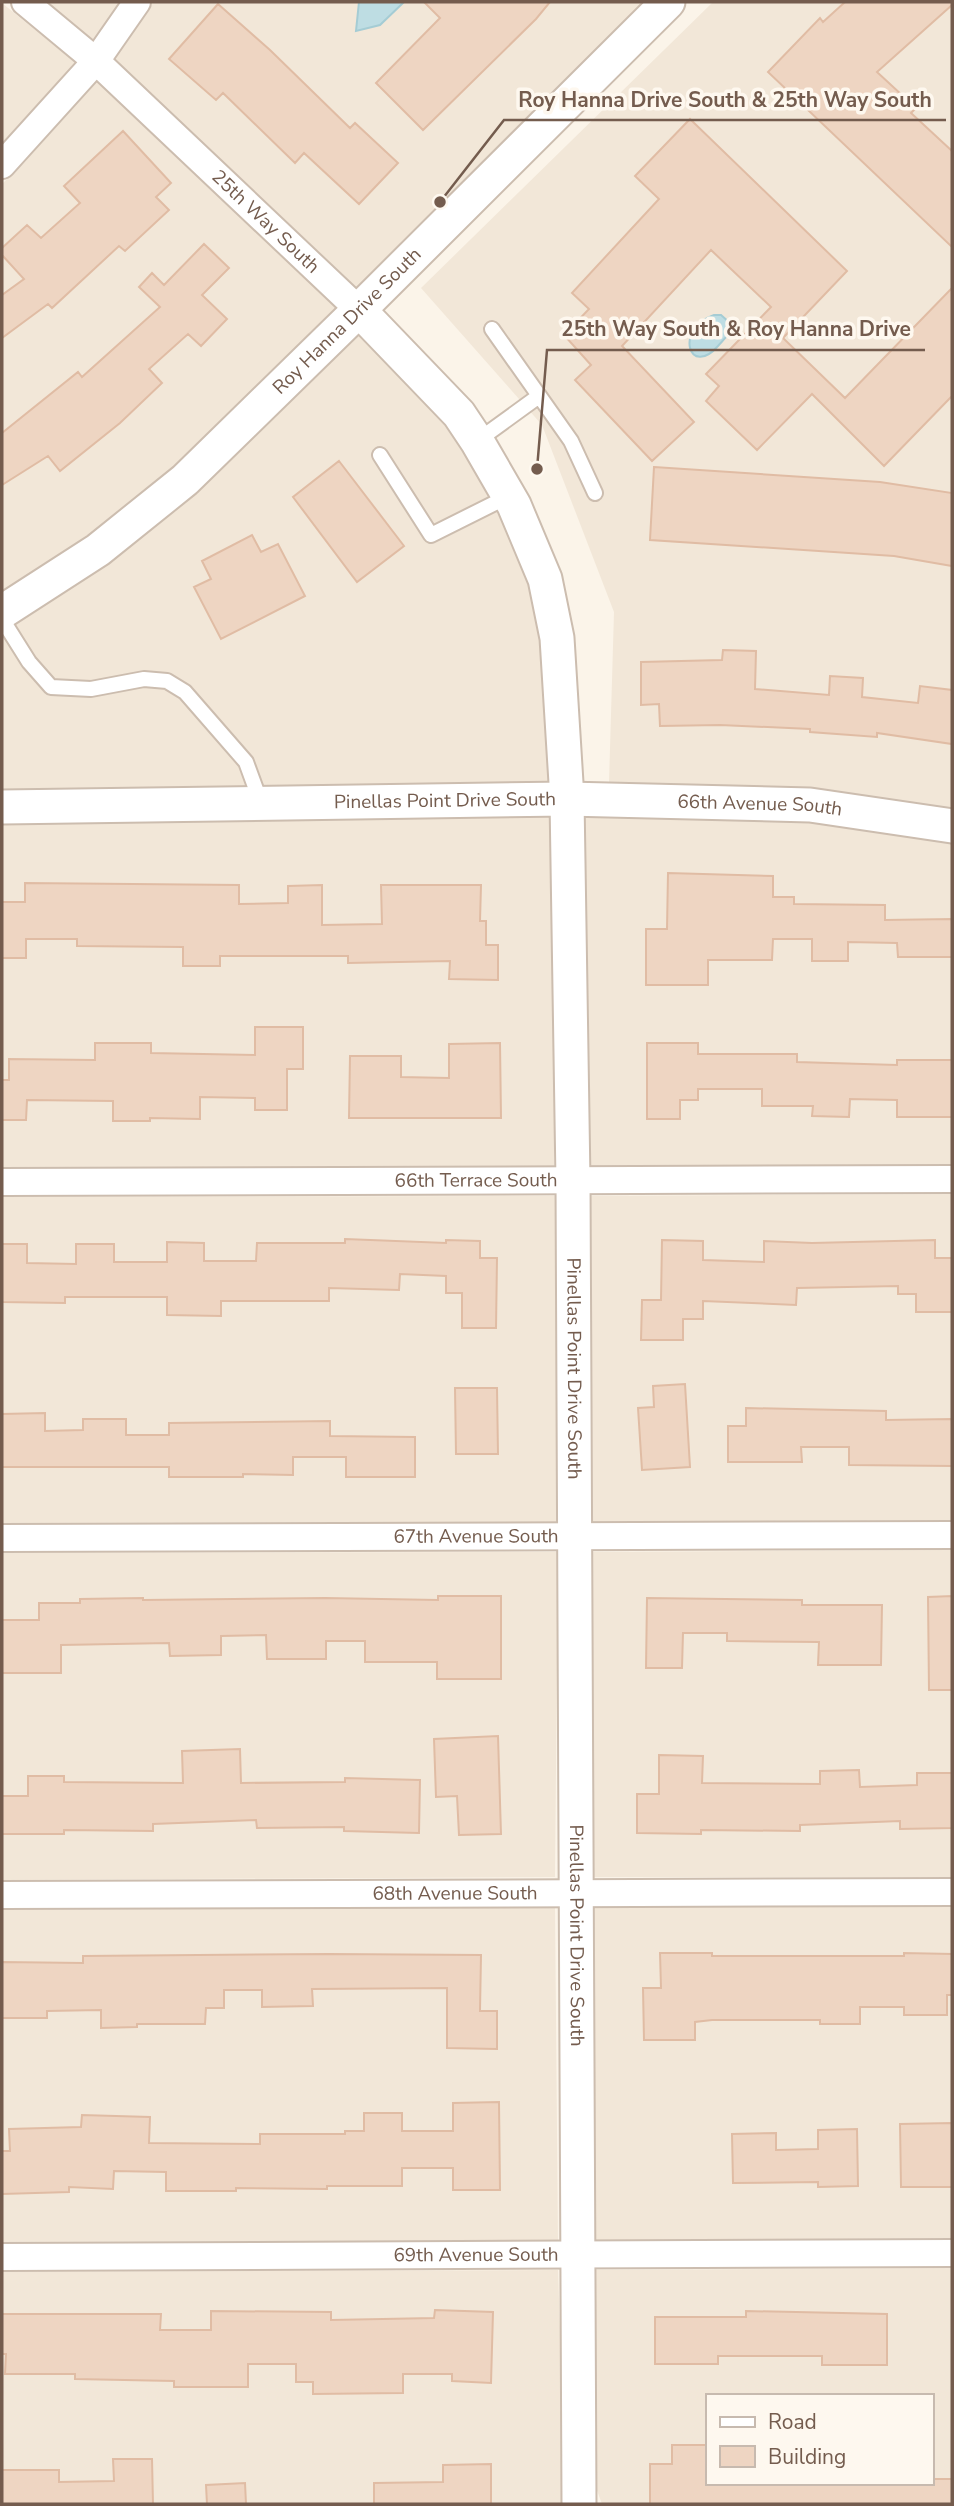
<svg xmlns="http://www.w3.org/2000/svg" width="954" height="2506" viewBox="0 0 954 2506" font-family="'Nunito Sans',sans-serif">
<style>
.residential{fill:#f2e7d8;fill-rule:evenodd}
.water{fill:#bedde3;stroke:#a5ccd4;stroke-width:2}
.building{fill:#eed5c2;stroke:#e0bca4;stroke-width:2}
.lines{fill:none;stroke-linecap:round;stroke-linejoin:round}
.service-casing{stroke:#ccbdaf;stroke-width:18}
.minor-casing{stroke:#ccbdaf;stroke-width:30}
.tertiary-casing{stroke:#ccbdaf;stroke-width:37}
.service{stroke:#fff;stroke-width:14}
.minor{stroke:#fff;stroke-width:26}
.tertiary{stroke:#fff;stroke-width:33}
.labels{text-anchor:middle;dominant-baseline:central;stroke-width:7;stroke-linejoin:round;paint-order:stroke}
.street-label{font-size:19px;fill:#745c4e;stroke:#fef8ef}
.leader{fill:none;stroke:#745c4e;stroke-width:2.5}
.callout-dot{fill:#745c4e;stroke:#fef8ef;stroke-width:2.5}
.callout-label{font-size:21px;text-anchor:middle;font-weight:bold;fill:#745c4e;stroke:#fef8ef;stroke-width:7;stroke-linejoin:round;paint-order:stroke}
</style>
<rect width="100%" height="100%" fill="#fbf4e9"/>
<path class="residential" d="M47 2H120L93 40Z
M153 2H359L357 31 380 25 404 2H648L359 290 114 59Z
M713 2H952V817L830 794 609 783 614 612 542 425 421 288Z
M2 3 76 63 2 146Z
M96 81 339 311 176 468 91 538 2 595V184L24 163Z
M359 330 450 424 503 512 533 584 544 640 553 785 2 792V629Z
M554 814V1166L2 1168V822Z
M580 814 809 820 952 841V1165L581 1166Z
M952 1194V1520L585 1522 581 1196Z
M555 1196 558 1522 2 1523V1197Z
M952 1550V1877H582L585 1552Z
M558 1552 555 1877 2 1880V1553Z
M555 1907 558 2241 2 2242V1910Z
M581 1907H952V2238L584 2241Z
M952 2268V2504H602L592 2477 585 2270ZM707 2396H931V2483H707Z
M558 2270 566 2504H2V2272Z"/>
<path class="water" d="M359 2H404L380 25 356 31Z
M714 315H721L730 323C731 334 725 338 718 346 690 378 673 330 714 315Z"/>
<path class="building" d="M424 2H550L536 19 423 130 376 83 440 18Z
M845 2H952V5L877 72 916 108 911 113 952 151V247L768 72 820 18 823 22Z
M218 4 270 50 350 128 355 123 398 163 359 204 304 153 295 163 223 93 216 100 169 59Z
M690 119 847 271 783 338 845 398 952 288V396L884 466 812 394 757 450 706 401 719 386 706 374 771 307 711 250 622 346 694 422 652 461 575 380 591 365 564 335 589 309 572 293 659 199 635 176Z
M123 131 171 183 156 197 169 210 125 251 119 246 52 308 48 304 2 338V295L24 279 2 255V248L27 225 41 238 80 203 64 186Z
M204 244 229 268 202 295 227 319 201 346 188 334 149 369 162 383 120 423 60 471 48 456 2 485V433L78 372 82 377 160 307 139 287 152 273 164 285Z
M339 461 404 546 357 582 293 497Z
M654 467 880 482 952 493V566L894 556 650 540Z
M252 535 261 552 278 544 305 596 221 639 194 587 211 579 202 561Z
M723 650 756 651 755 689 829 695 830 676 863 678 862 697 918 703 920 686 952 690V744L877 733V737L810 732V729L720 725 660 726 659 704 641 705V662L722 660Z
M668 873 773 876V897H794V904L885 905V920L952 919V957H898L897 943 848 942V961H812V939H773L772 960H708V985H646V929H667Z
M25 883 239 885V904L288 903V886L322 885V925L382 924 381 885H481L480 921H486V945H498V980L449 979 450 961 348 963V956H220V966H183V947L77 946V939H26V958H2V902H25Z
M255 1027H303V1069H287V1110H255V1098L200 1097V1119L150 1118V1121H113V1101L27 1100 26 1120H2V1080H9V1059L95 1060V1043H151V1053L255 1055Z
M500 1043 501 1118H349L350 1056H401V1077L449 1078V1044Z
M647 1043H698V1054H797V1062L897 1065V1060H952V1117H897V1100L850 1099 849 1117 812 1116 813 1106H762V1089H698V1100H680V1119H647Z
M345 1239 446 1243V1240L480 1241V1258H497L496 1328H462V1293H446V1276L400 1274 399 1290 329 1288V1301H221V1316L167 1315V1297H65V1303L2 1302V1244H27V1263L76 1264V1244H114V1262H167V1242L204 1243V1261H256L257 1243H345Z
M662 1240 703 1241V1260L764 1262V1241L812 1243 935 1240V1258H952V1312H916V1294H898V1286L797 1288 796 1305 703 1301V1319H683V1340H641L642 1300H661Z
M685 1384 690 1467 642 1470 638 1408 654 1407 653 1386Z
M455 1388H497L498 1454H456Z
M746 1408 886 1411V1420L952 1419V1466L849 1465V1447H801L802 1462H728V1426H746Z
M45 1413V1431L83 1430V1419H126V1435H169V1423L330 1421V1436L415 1437V1477H346V1457H293V1475L243 1474V1477H169V1467H2V1414Z
M438 1596H501V1679H437V1662H365V1641H326V1659H267L266 1635 221 1636V1655L170 1656 169 1643 61 1645V1673H2V1620H39V1603H80V1599L143 1598V1600L325 1598 438 1600Z
M952 1596V1690H929L928 1597Z
M647 1598 802 1600V1605H882L881 1665H818L819 1642 727 1641V1633H683L682 1668H646Z
M498 1736 501 1834 459 1835 457 1796 436 1797 434 1739Z
M240 1749 241 1783 345 1782V1778L420 1780 419 1833 344 1831V1827L257 1828 256 1820 153 1824V1831L64 1830V1834H2V1796H28V1776H64V1782L183 1783 182 1751Z
M659 1755 703 1756 702 1783 820 1784V1771L859 1770 860 1787 917 1785V1773H952V1828L900 1829V1821L800 1825V1831L701 1830V1834L637 1833V1794H659Z
M660 1953H712V1956H904V1953L952 1954V1995H947V2015H904V2007H860V2024H820V2020H712L695 2022V2040H644L643 1988H661Z
M329 1954 481 1955 480 2011H497V2049L447 2048V1988L312 1989 313 2006 262 2007V1990H224V2008H206L205 2024H137V2027L101 2028V2010L47 2011V2018H2V1962L83 1963V1956Z
M499 2102 500 2190H453V2168H402V2186H327V2189L236 2188V2191H166V2172L114 2171 113 2189 69 2187V2192L2 2194V2151H10L9 2129 81 2127 82 2115 150 2117 149 2143 260 2144V2134H345V2131H364V2113H402V2131H453V2103Z
M952 2123V2187H901L900 2124Z
M857 2129 858 2186 818 2187V2182L733 2183 732 2134 776 2133V2150L818 2149V2130Z
M435 2310 493 2312 491 2383 452 2381V2374H403V2393L313 2394V2382H296V2364H248V2387H174V2381L75 2379V2374H5L6 2354H2V2314H161L160 2330H211V2311L331 2312V2320L434 2318Z
M746 2311 887 2314V2365H822V2356H718V2364H655V2317H746Z
M672 2445H707V2483H931V2479H952V2504H650V2464H672Z
M113 2459H152L153 2504H2V2470H59V2482L114 2481Z
M491 2464V2504H374V2483L443 2482V2465Z
M245 2483 246 2504H207L206 2485Z"/>
<g class="lines">
<g class="service-casing">
<path id="service" d="M492 329 571 441 595 493
M477 441 539 396
M380 455 431 535 509 496
M2 619 29 662 51 687 91 689 144 679 167 681 185 692 246 762 261 803"/>
</g>
<g class="minor-casing">
<g id="minor">
<path id="s1" d="M25 2 96 61 359 310"/>
<path d="M2 165 96 61 137 2"/>
<path id="s2" d="M2 1182 952 1179"/>
<path id="s3" d="M2 1538 952 1535"/>
<path id="s4" d="M2 1895 952 1892"/>
<path id="s5" d="M2 2257 952 2253"/>
</g>
</g>
<g class="tertiary-casing">
<g id="tertiary">
<path id="s6" d="M359 310 459 414 477 441 514 505 545 579 557 638 567 799 573 1181 579 2504"/>
<path id="s7" d="M2 612 98 550 185 480 359 310 668 2"/>
<path id="s8" d="M2 807 567 799 810 805 952 826"/>
</g>
</g>
<use href="#service" class="service"/>
<use href="#minor" class="minor"/>
<use href="#tertiary" class="tertiary"/>
</g>
<g class="labels">
<g class="street-label">
<text stroke="none"><textPath href="#s1" startOffset="326">25th Way South</textPath></text>
<text stroke="none"><textPath href="#s7" startOffset="453">Roy Hanna Drive South</textPath></text>
<text stroke="none"><textPath href="#s8" startOffset="443">Pinellas Point Drive South</textPath></text>
<text stroke="none"><textPath href="#s8" startOffset="758">66th Avenue South</textPath></text>
<text stroke="none"><textPath href="#s2" startOffset="474">66th Terrace South</textPath></text>
<text stroke="none"><textPath href="#s6" startOffset="1122">Pinellas Point Drive South</textPath></text>
<text stroke="none"><textPath href="#s3" startOffset="474">67th Avenue South</textPath></text>
<text stroke="none"><textPath href="#s4" startOffset="453">68th Avenue South</textPath></text>
<text stroke="none"><textPath href="#s6" startOffset="1689">Pinellas Point Drive South</textPath></text>
<text stroke="none"><textPath href="#s5" startOffset="474">69th Avenue South</textPath></text>
</g>
</g>
<path class="leader" d="M440 202L504 120H946M537 469L547 350H925"/>
<g class="callout-dot">
<circle cx="440" cy="202" r="7"/>
<circle cx="537" cy="469" r="7"/>
</g>
<g class="callout-label">
<text x="725" y="107">Roy Hanna Drive South &amp; 25th Way South</text>
<text x="736" y="336">25th Way South &amp; Roy Hanna Drive</text>
</g>
<rect width="954" height="2506" fill="none" stroke="#745c4e" stroke-width="7"/>
<rect x="706" y="2394" width="228" height="91" fill="#fef8ef" stroke="#c7baaf" stroke-width="2"/>
<rect x="720" y="2417" width="35" height="10" fill="#ffffff" stroke="#c7baaf" stroke-width="2"/>
<text x="768" y="2429" font-size="21" fill="#745c4e">Road</text>
<rect x="720" y="2446" width="35" height="21" fill="#eed5c2" stroke="#c7baaf" stroke-width="2"/>
<text x="768" y="2464" font-size="21" fill="#745c4e">Building</text>
</svg>
